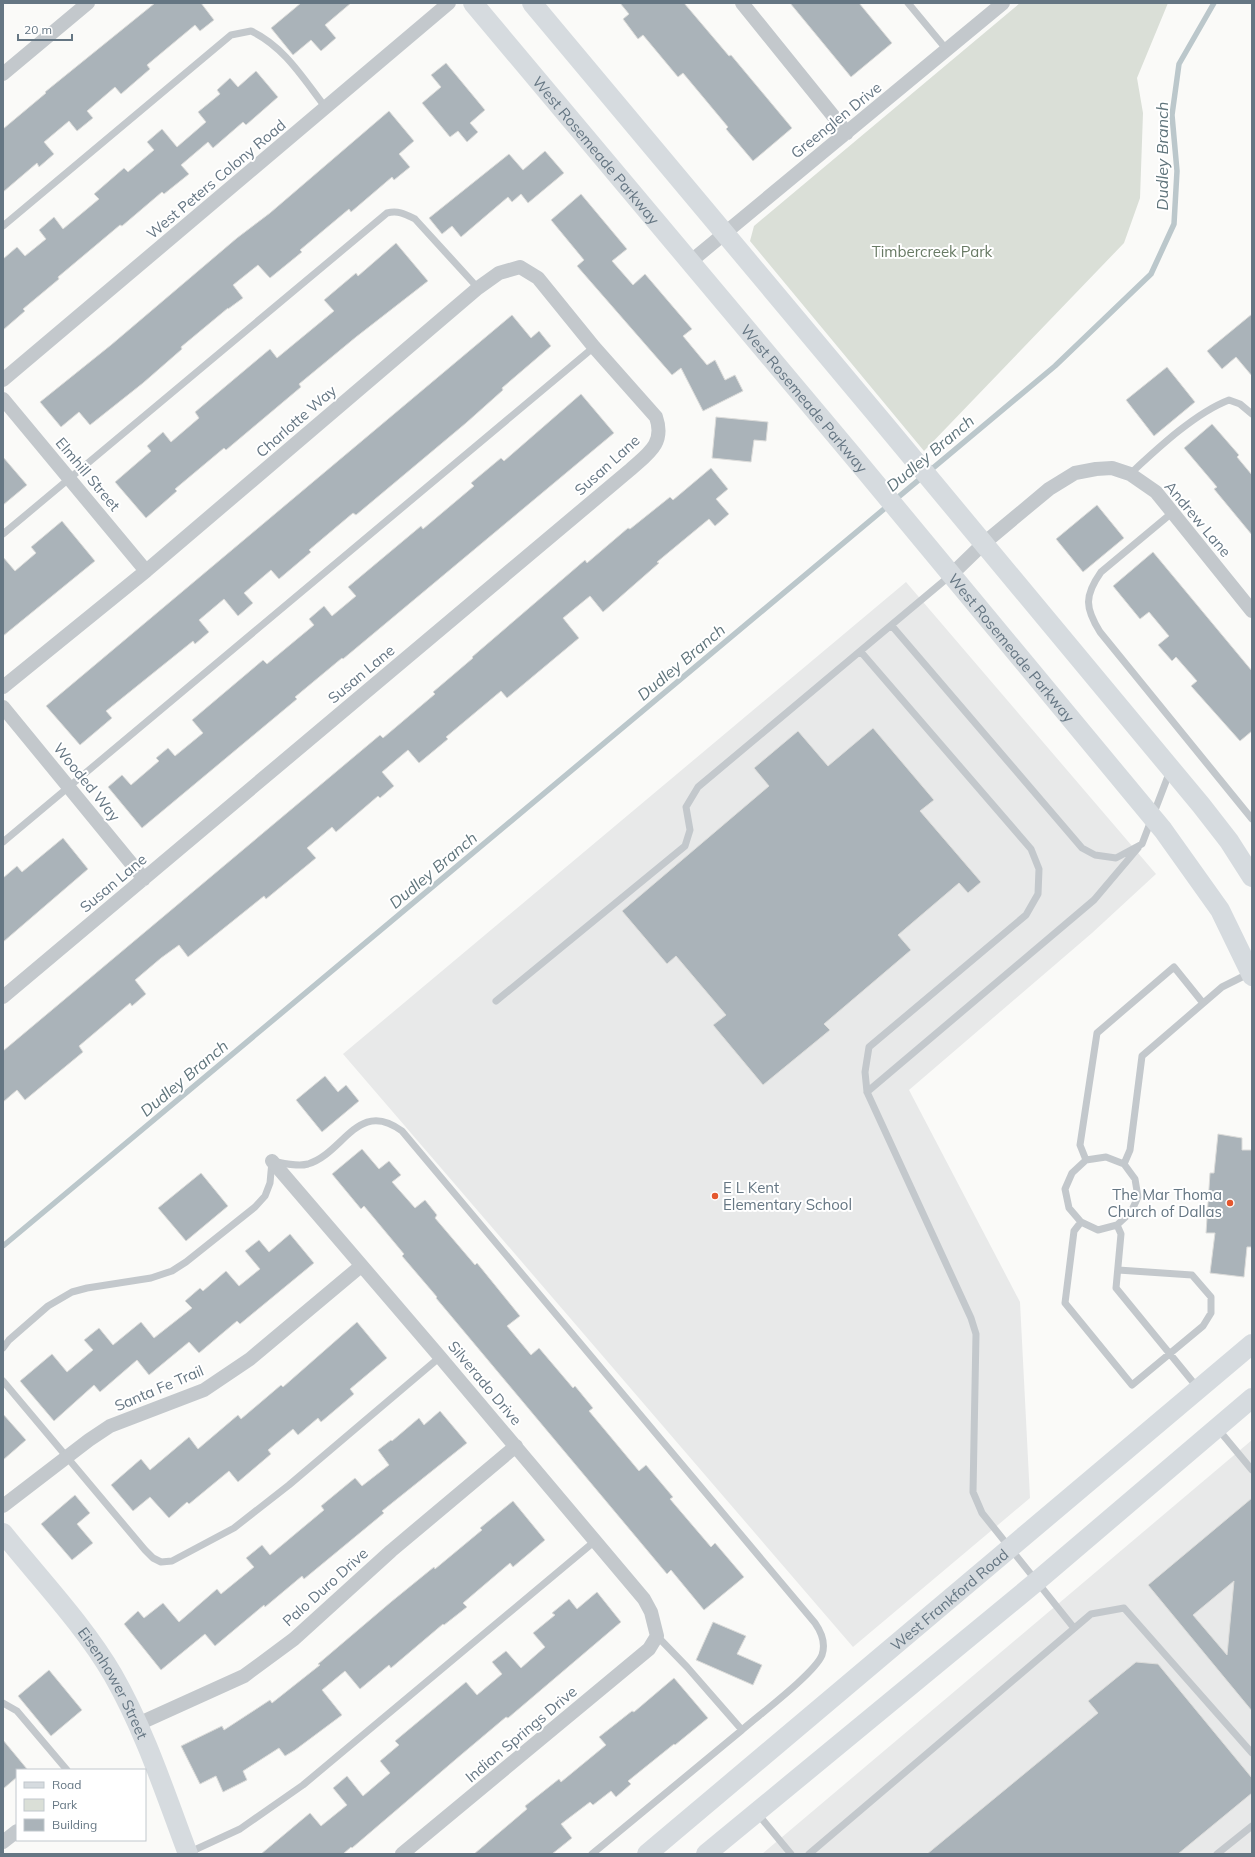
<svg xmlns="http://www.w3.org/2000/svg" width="1255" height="1857" viewBox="0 0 1255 1857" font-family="Mulish,sans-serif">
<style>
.built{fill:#e8e9e9}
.green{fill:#dadfd7}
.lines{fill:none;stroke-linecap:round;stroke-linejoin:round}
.stream{stroke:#bbc7cb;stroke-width:5.5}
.building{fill:#aab3b9;stroke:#dcdcda;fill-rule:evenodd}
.lane{stroke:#c3c8cc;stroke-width:7}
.street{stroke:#c3c8cc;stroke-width:14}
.secondary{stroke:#d6dbdf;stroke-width:20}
.poi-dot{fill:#e4572e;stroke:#fff;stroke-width:1.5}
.labels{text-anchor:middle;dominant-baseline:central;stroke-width:4;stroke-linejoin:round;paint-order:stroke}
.street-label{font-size:15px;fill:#657683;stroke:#fff}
.park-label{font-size:15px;fill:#687a64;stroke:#fff}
.poi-label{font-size:15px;fill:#657683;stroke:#fff;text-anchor:start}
.water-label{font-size:16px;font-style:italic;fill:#60757c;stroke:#fff}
</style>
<rect width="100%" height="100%" fill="#fafaf8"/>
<path class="built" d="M906 582 1156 874 1092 933 909 1090 1020 1302 1030 1498 853 1647 343 1054Z
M1252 1440V1854H762Z"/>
<path class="green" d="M1020 3H1168L1137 78 1143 113 1140 198 1124 243 924 451 750 241 754 226Z"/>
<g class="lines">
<path class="stream" d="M3 1246 1055 366 1151 274 1174 224 1177 171 1172 115 1179 64 1214 3"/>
</g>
<path class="building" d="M155 3H201L214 20 200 31 195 25 147 65 150 69 121 94 115 87 87 111 93 118 77 131 69 121 44 142 54 154 39 167 37 163 3 192V129L46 93 45 92Z
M301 3H351L325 25 336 38 321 51 311 40 293 55 271 28Z
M620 3H684L729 56 731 55 792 128 753 161 726 129 728 127 683 73 678 77 643 35 638 39 623 19 629 14Z
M790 3H859L892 43 851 77Z
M446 63 485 110 470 123 478 132 467 142 458 131 450 137 422 103 441 87 431 75Z
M256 71 278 97 246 125 243 122 213 148 208 142 181 165 189 174 164 194 162 192 122 226 120 225 58 277 59 279 23 309 25 311 3 330V259L17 247 25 256 46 239 39 230 54 217 63 229 99 199 94 194 124 168 128 172 154 150 147 142 162 129 177 147 206 122 198 112 220 94 217 90 230 78 238 87Z
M389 111 414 141 399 154 410 167 394 180 392 177 351 212 349 209 300 250 302 252 270 278 258 265 233 285 243 298 228 309V308L181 347 182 349 143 383 90 425 79 412 61 427 40 402 111 345 237 238 270 213Z
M545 151 564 173 528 203 521 194 512 202 508 197 461 237 452 226 442 234 429 218 509 154 523 170Z
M581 194 627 249 612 261 633 285 645 274 692 329 683 336 707 365 715 360 725 380 735 375 743 391 703 411 681 368 672 375 577 266 584 260 551 220Z
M396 243 428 281 356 337 299 384 301 387 226 450 224 448 175 489 177 491 146 518 115 482 151 451 147 446 163 432 171 442 199 418 195 412 270 349 277 358 334 311 324 300 356 273 358 276Z
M1252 314V376L1236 357 1222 369 1207 351Z
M512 315 531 338 539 331 551 346 502 388 503 390 466 423 356 515 353 513 309 550 311 552 279 579 271 570 244 593 253 603 238 616 224 599 199 620 209 632 195 644 193 641 106 711 112 718 80 745 46 706Z
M1167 367 1195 402 1154 436 1126 400Z
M581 394 614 433 343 659 342 658 295 697 297 699 142 828 108 787 122 775 131 785 159 761 156 758 168 748 175 756 203 733 192 720 263 660 267 664 314 625 309 619 324 606 332 616 356 596 348 587 421 526 423 529 474 486 471 483 501 458 504 461Z
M716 417 768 422 766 441 754 440 751 462 712 458Z
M1212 424 1239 455 1237 457 1252 475V535L1214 489 1217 487 1184 448Z
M3 457 27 485 3 505Z
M711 468 728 489 716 499 729 514 715 526 709 519 657 562 659 563 603 612 590 596 563 618 579 638 507 698 501 691 446 737 448 739 419 763 408 750 382 772 394 786 380 798 378 796 336 832 332 827 307 848 316 858 266 899 264 896 188 957 179 945 161 958 135 980 146 994 132 1006 130 1003 79 1046 83 1052 25 1100 17 1090 3 1102V1051L380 735 383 738 435 694 433 692 473 658 472 657 585 560 587 563 628 528 630 529 670 497 673 500Z
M1097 505 1124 538 1083 572 1056 539Z
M62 521 95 561 3 636V557L15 571 36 553 31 547Z
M1153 552 1252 671V731L1240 741 1191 686 1197 681 1176 657 1172 661 1158 645 1169 636 1149 612 1140 619 1113 586Z
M873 728 934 800 920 811 981 882 968 893 959 883 898 935 911 950 824 1024 830 1030 763 1085 713 1025 726 1015 676 956 667 964 622 911 769 786 754 768 798 731 828 766Z
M63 838 88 869 3 942V878L17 866 22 872Z
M325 1076 338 1092 346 1085 359 1101 322 1132 296 1100Z
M1218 1134 1242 1138V1150H1252V1247H1247L1244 1277 1210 1273 1215 1233H1206L1210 1173H1214Z
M362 1149 379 1169 389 1161 401 1175 392 1182 415 1208 425 1200 437 1215 435 1218 475 1265 477 1263 520 1316 507 1326 531 1355 539 1348 573 1388 575 1386 593 1408 589 1411 639 1471 646 1465 673 1497 670 1499 711 1547 715 1543 744 1577 704 1610 671 1570 667 1574 436 1298 437 1297 402 1256 404 1254 364 1206 361 1209 332 1174Z
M201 1173 228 1206 186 1241 158 1208Z
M290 1234 314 1263 240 1324 237 1321 199 1353 189 1342 149 1375 137 1360 100 1392 94 1385 54 1421 20 1381 52 1354 67 1372 93 1350 84 1340 99 1328 113 1345 141 1322 154 1338 192 1308 185 1301 200 1288 203 1291 226 1271 239 1286 260 1269 245 1251 259 1240 269 1252Z
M357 1322 387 1358 350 1389 354 1394 321 1422 318 1418 298 1435 293 1429 268 1450 271 1454 238 1482 229 1471 189 1504 187 1502 169 1518 150 1497 133 1511 111 1485 141 1459 150 1470 189 1437 198 1449 238 1415 241 1419 281 1385 283 1387Z
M440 1411 467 1443 382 1511 384 1513 304 1579 302 1576 265 1607 264 1605 215 1646 205 1634 161 1670 124 1624 138 1611 144 1618 163 1603 179 1622 217 1589 221 1594 254 1567 246 1558 262 1545 270 1555 324 1510 321 1506 355 1478 362 1486 389 1465 378 1450 391 1440 392 1441 419 1418 424 1425Z
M3 1414 26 1440 3 1460Z
M75 1495 90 1513 77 1524 93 1543 72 1560 41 1524Z
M1252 1498V1711L1148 1585ZM1234 1581 1227 1655 1193 1615Z
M513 1501 545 1540 513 1567 510 1563 463 1603 467 1607 444 1625 443 1624 391 1668 389 1665 360 1689 345 1671 322 1690 342 1715 295 1750 285 1756 279 1748 243 1771 247 1780 223 1792 216 1776 200 1784 181 1746 222 1726 224 1730 270 1700 272 1703 320 1665 318 1664 391 1602 434 1567 435 1569 482 1530 480 1528Z
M597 1592 621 1622 508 1718 506 1717 462 1754 352 1848 351 1847 343 1854H261L310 1813 321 1826 347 1805 333 1788 347 1776 363 1796 390 1773 380 1761 399 1745 395 1741 466 1682 477 1695 502 1674 492 1662 506 1651 521 1668 545 1647 533 1633 555 1615 552 1613 569 1599 577 1609Z
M713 1622 746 1636 737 1654 762 1665 753 1685 696 1660Z
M1136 1662 1158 1664 1252 1778V1793L1178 1854H927L1098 1713 1088 1701Z
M49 1670 82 1710 51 1736 18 1696Z
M674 1678 708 1718 675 1745 674 1744 628 1781 631 1784 616 1797 611 1791 593 1805 590 1802 561 1824 572 1838 552 1854H474L527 1809 525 1806 559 1779 561 1782 606 1745 599 1737 632 1711 634 1712Z
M3 1740 27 1769 17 1770V1777L3 1789Z"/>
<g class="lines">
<path class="lane" d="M908 3 947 50
M3 226 231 35 251 31C285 47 304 80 326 108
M1130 474C1157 449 1195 413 1229 400L1240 404 1252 414
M1173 512 1101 572C1084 596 1085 608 1100 632L1252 819
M3 534 387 213C398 210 405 214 415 219L478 288
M892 626 1082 848 1095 855 1116 858 1142 844 1170 771
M861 652 1031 849 1039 869 1038 894 1026 915 869 1047 865 1072 867 1092 971 1318 976 1334 973 1492 982 1513 1074 1628
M3 842 594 347
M496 1001 685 846 690 830 686 807 698 787 951 575
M867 1092 1094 900 1138 848
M1106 1157 1124 1164 1135 1179 1138 1197 1131 1212 1117 1225 1098 1230 1081 1222 1069 1208 1065 1189 1072 1173 1086 1160Z
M1086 1160 1080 1145 1097 1033 1174 967 1203 1003
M1124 1164 1130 1150 1142 1056 1222 987 1248 974
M1081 1222 1074 1231 1065 1303 1132 1385 1203 1326 1211 1313V1297L1192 1275 1118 1270
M1117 1225 1121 1234 1116 1288 1197 1387
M3 1348 9 1340 48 1306 72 1292 87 1288 151 1278 172 1271 186 1262 255 1207 265 1196 270 1183 272 1161C283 1163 297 1167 308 1164 344 1153 358 1098 402 1131L815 1623C822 1633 826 1643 822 1655 815 1673 759 1715 742 1730L687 1667 657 1636
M3 1381 145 1550 153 1558 161 1562 172 1561 234 1528 289 1485 440 1357
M1218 1429 1252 1470
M3 1703 17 1711 67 1770
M757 1813 791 1854
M190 1852 240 1829 303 1785 595 1541
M592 1854 742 1730
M809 1854 1091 1614 1124 1608 1252 1753
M1217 1854 1252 1826"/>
<path class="street" d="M742 3 847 133
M3 74 88 3
M690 262 1003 3
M3 380 449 3
M3 399 146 571
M951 575 983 544 1049 489 1075 473 1096 469 1112 468 1130 474 1156 492 1252 611
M3 687 146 571 478 288 499 273 520 267 538 278 594 347 656 417C665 443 649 453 631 469L3 997
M3 707 144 879
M272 1161 440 1357 644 1599 651 1612 657 1636 649 1649 402 1854
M3 1506 89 1440 110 1426 204 1390 250 1359 361 1266
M138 1724 244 1676 294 1639 391 1551 516 1446
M3 1842 17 1831"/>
<g class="secondary">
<path id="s1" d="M473 3 853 456 1163 830 1220 910 1252 976"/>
<path d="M532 3 886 426 1201 805 1229 841 1252 877"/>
<path id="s2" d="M3 1533C39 1578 84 1625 113 1675 145 1731 165 1793 188 1854"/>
<path id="s3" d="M647 1854 1252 1344"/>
<path d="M706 1854 1036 1582 1252 1398"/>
</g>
</g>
<g class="poi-dot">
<circle cx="715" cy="1196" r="4"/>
<circle cx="1230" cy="1203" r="4"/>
</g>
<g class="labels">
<g class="street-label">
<text transform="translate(836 120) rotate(-39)">Greenglen Drive</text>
<text stroke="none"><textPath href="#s1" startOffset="192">West Rosemeade Parkway</textPath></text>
<text transform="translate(216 179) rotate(-40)">West Peters Colony Road</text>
<text stroke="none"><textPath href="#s1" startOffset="516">West Rosemeade Parkway</textPath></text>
<text transform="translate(296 421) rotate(-41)">Charlotte Way</text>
<text transform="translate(607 465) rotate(-42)">Susan Lane</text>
<text transform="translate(88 474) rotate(50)">Elmhill Street</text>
<text transform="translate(1198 519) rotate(50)">Andrew Lane</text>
<text stroke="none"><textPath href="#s1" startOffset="840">West Rosemeade Parkway</textPath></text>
<text transform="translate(361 674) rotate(-40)">Susan Lane</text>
<text transform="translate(87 782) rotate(51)">Wooded Way</text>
<text transform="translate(113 883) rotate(-40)">Susan Lane</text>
<text transform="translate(485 1383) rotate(50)">Silverado Drive</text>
<text transform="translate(159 1388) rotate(-23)">Santa Fe Trail</text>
<text transform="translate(325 1587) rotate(-42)">Palo Duro Drive</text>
<text stroke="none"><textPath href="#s3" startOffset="395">West Frankford Road</textPath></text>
<text stroke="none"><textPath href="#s2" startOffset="187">Eisenhower Street</textPath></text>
<text transform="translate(521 1734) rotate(-40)">Indian Springs Drive</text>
</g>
<g class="park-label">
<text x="932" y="251">Timbercreek Park</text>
</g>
<g class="poi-label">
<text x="723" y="1187">E L Kent<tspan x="723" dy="17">Elementary School</tspan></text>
<text x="1222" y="1194" text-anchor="end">The Mar Thoma<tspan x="1222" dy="17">Church of Dallas</tspan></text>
</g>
<g class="water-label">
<text transform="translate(1162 156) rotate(-90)">Dudley Branch</text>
<text transform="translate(930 453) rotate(-40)">Dudley Branch</text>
<text transform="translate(681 662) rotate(-40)">Dudley Branch</text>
<text transform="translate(433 870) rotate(-40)">Dudley Branch</text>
<text transform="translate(184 1078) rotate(-40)">Dudley Branch</text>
</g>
</g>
<rect width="1255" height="1857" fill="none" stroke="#657683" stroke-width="8"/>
<rect x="16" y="1769" width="130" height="72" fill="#ffffff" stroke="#c1c8cd"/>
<rect x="24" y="1782" width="20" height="6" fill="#d6dbdf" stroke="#c1c8cd"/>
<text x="52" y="1789" font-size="12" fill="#657683">Road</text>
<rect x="24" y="1799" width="20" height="12" fill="#dadfd7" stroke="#c1c8cd"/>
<text x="52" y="1809" font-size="12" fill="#657683">Park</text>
<rect x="24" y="1819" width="20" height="12" fill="#aab3b9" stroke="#c1c8cd"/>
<text x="52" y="1829" font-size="12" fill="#657683">Building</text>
<path d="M18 34v6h54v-6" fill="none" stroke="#657683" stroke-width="2"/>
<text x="24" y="34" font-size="12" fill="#657683" stroke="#ffffff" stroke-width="3" paint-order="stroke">20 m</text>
</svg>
